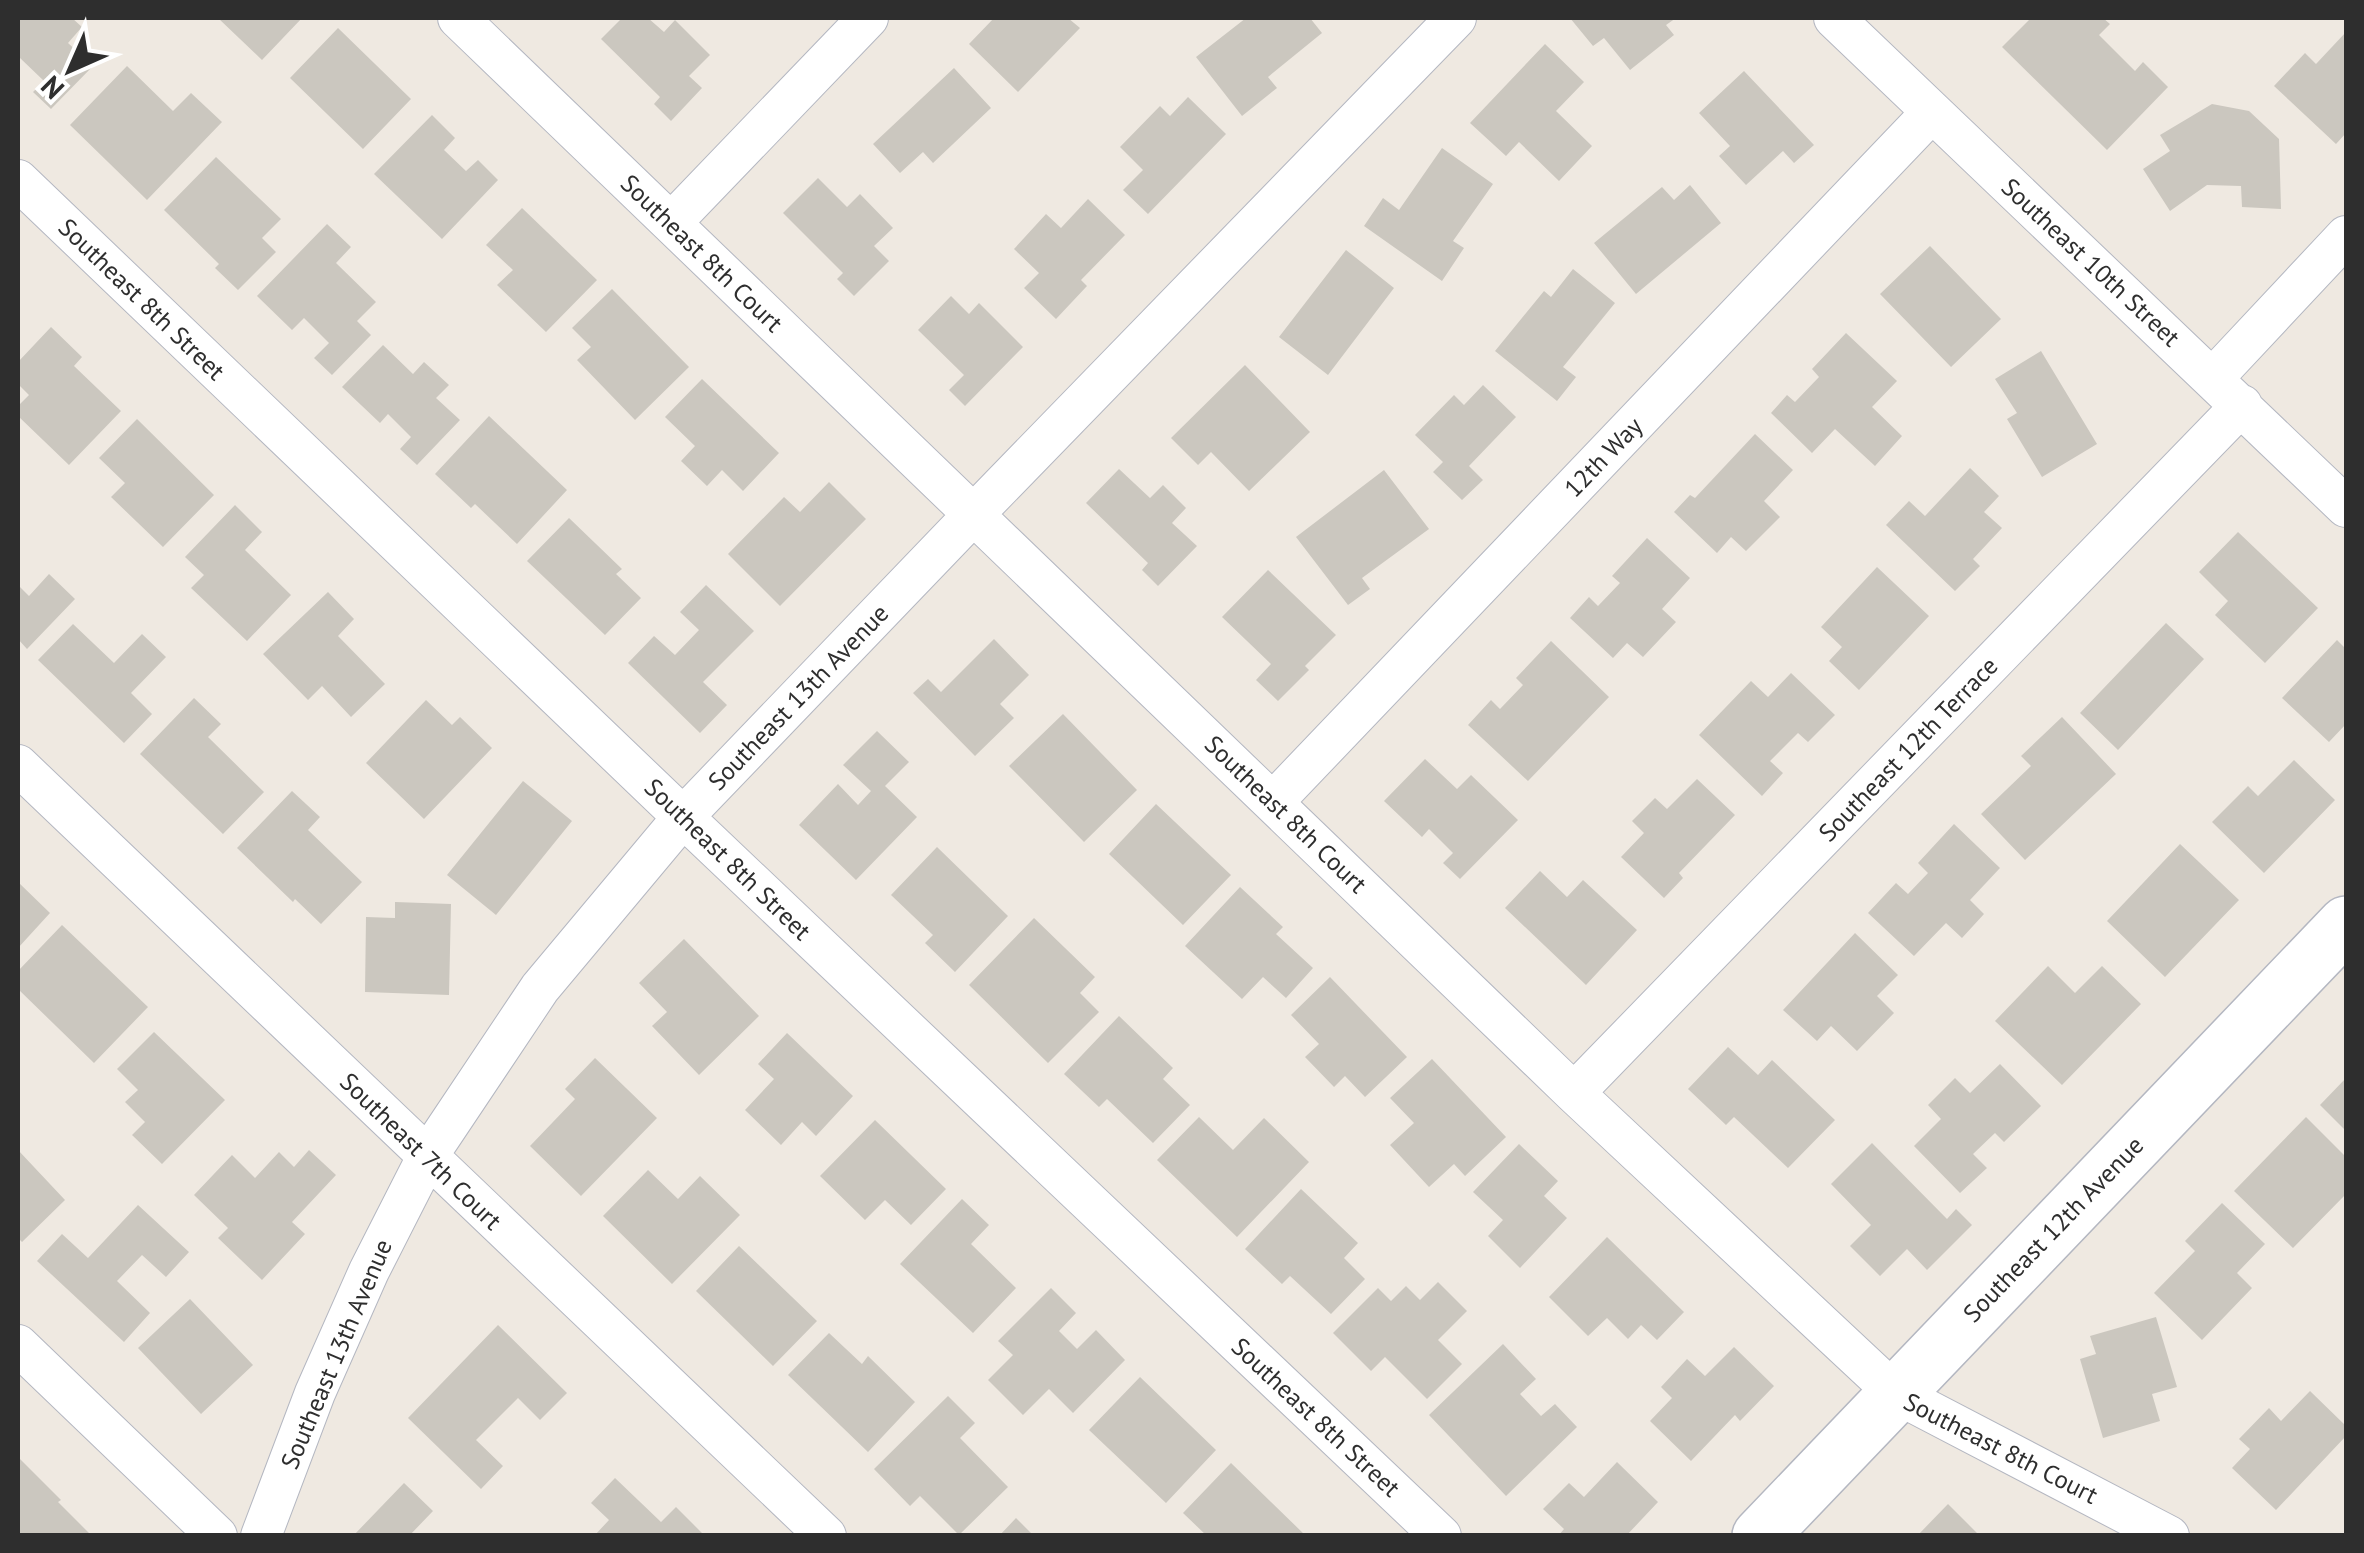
<svg xmlns="http://www.w3.org/2000/svg" width="2364" height="1553" viewBox="0 0 2364 1553" font-family="'PT Sans',sans-serif">
<style>
.building{fill:#cbc7bf}
.lines{fill:none;stroke-linecap:round;stroke-linejoin:round}
.street-casing{stroke:#b4b7c1;stroke-width:42}
.secondary-casing{stroke:#b4b7c1;stroke-width:58}
.street{stroke:#fff;stroke-width:40}
.secondary{stroke:#fff;stroke-width:55}
.labels{text-anchor:middle;dominant-baseline:central;stroke-width:8;stroke-linejoin:round;paint-order:stroke}
.street-label{font-size:25px;fill:#2e2e2e;stroke:#fff}
</style>
<rect width="100%" height="100%" fill="#efe9e1"/>
<path class="building" d="M18 18H72L82 27 68 43 93 66 51 109 33 92 44 81 20 58 18 61Z
M218 18H302L262 60Z
M622 18H648L664 32 675 20 710 55 689 76 702 88 671 121 654 104 660 97 601 39Z
M994 18H1068L1080 28 1018 92 969 44Z
M1246 18H1310L1322 33 1268 77 1277 88 1242 116 1196 57Z
M1570 18H1676L1666 25 1674 35 1630 70 1604 38 1593 46Z
M2031 18H2103L2110 24 2099 35 2135 71 2143 62 2168 87 2107 150 2002 47Z
M338 28 411 99 363 149 290 78Z
M2346 32V133L2336 144 2274 86 2305 53 2316 64Z
M1545 44 1584 82 1556 111 1592 146 1559 181 1519 142 1506 156 1470 123Z
M127 66 173 111 191 93 222 122 147 200 70 125Z
M954 68 991 108 933 163 923 152 900 173 873 144Z
M1744 71 1814 145 1794 163 1783 151 1746 185 1719 156 1730 146 1699 113Z
M1188 97 1226 134 1148 214 1123 190 1143 170 1120 147 1160 106 1170 116Z
M2212 104 2249 111 2279 139 2281 209 2242 207 2241 186 2207 185 2170 211 2143 169 2170 151 2160 135Z
M432 115 455 138 444 150 466 171 478 160 498 180 442 239 374 174Z
M1442 148 1493 184 1453 241 1464 248 1442 281 1364 226 1383 198 1399 210Z
M216 157 281 219 262 238 276 252 238 290 215 268 219 264 164 210Z
M818 178 847 207 860 194 893 228 874 246 889 261 854 296 837 279 843 273 783 213Z
M1690 185 1721 223 1636 294 1594 243 1662 187 1674 200Z
M1088 199 1125 235 1081 280 1087 286 1056 319 1024 288 1039 273 1014 249 1046 214 1061 228Z
M522 208 597 280 546 332 497 285 513 270 486 245Z
M327 224 351 247 336 263 376 302 357 321 371 335 332 375 314 358 329 343 304 318 292 330 257 296Z
M1930 246 2001 319 1951 367 1880 294Z
M1346 250 1394 288 1328 375 1279 337Z
M1573 269 1615 303 1563 367 1576 377 1557 401 1495 351 1544 291 1551 297Z
M612 289 689 367 635 420 577 360 591 347 572 328Z
M951 296 969 314 979 303 1023 347 965 406 949 390 964 375 918 330Z
M51 327 82 357 74 366 121 411 69 465 18 416V406L29 395 18 384V362Z
M1846 333 1897 381 1872 407 1902 436 1875 466 1835 429 1812 453 1771 413 1787 395 1795 402 1819 377 1812 369Z
M383 345 413 374 424 362 449 385 436 398 460 420 417 465 400 449 411 437 388 414 380 423 342 387Z
M2041 351 2097 444 2042 477 2007 419 2017 413 1995 379Z
M1245 365 1310 432 1249 491 1211 452 1198 465 1171 438Z
M702 379 779 453 743 491 722 470 707 486 681 461 695 446 665 417Z
M1483 385 1516 417 1469 466 1483 480 1462 500 1433 472 1443 462 1415 435 1454 395 1464 405Z
M489 416 567 490 517 544 475 504 471 508 435 474Z
M137 419 214 495 163 547 111 497 125 483 99 458Z
M1755 434 1793 470 1764 501 1780 517 1746 551 1731 537 1717 553 1674 512 1690 495 1695 498Z
M1970 468 1999 496 1984 512 2002 528 1973 559 1980 566 1955 591 1886 525 1909 501 1925 516Z
M1119 469 1150 498 1163 485 1186 508 1172 523 1197 546 1158 586 1142 570 1148 563 1086 503Z
M1384 470 1429 529 1362 578 1370 589 1348 605 1296 537Z
M829 482 866 519 780 606 728 554 784 497 800 512Z
M235 505 262 532 245 550 291 595 247 641 191 588 204 575 185 557Z
M569 518 622 569 616 574 641 598 605 635 527 561Z
M2238 532 2318 608 2265 663 2215 615 2228 601 2199 572Z
M1647 538 1690 578 1662 609 1676 622 1643 657 1627 643 1613 658 1570 618 1589 597 1598 606 1620 583 1612 576Z
M1877 567 1929 616 1859 690 1829 661 1842 647 1821 627Z
M1268 570 1336 635 1305 666 1309 670 1278 701 1256 680 1271 664 1222 617Z
M49 574 75 599 27 649 18 639V585L29 596Z
M706 585 754 631 703 682 727 705 700 733 628 663 654 636 675 655 699 630 680 612Z
M328 592 354 619 338 636 385 684 351 717 322 686 308 700 263 654Z
M2166 623 2204 659 2118 750 2080 713Z
M73 624 114 663 142 634 166 657 131 693 152 714 124 743 38 660Z
M994 639 1029 675 1000 704 1014 718 975 756 913 693 928 679 941 692Z
M2337 640 2346 649V724L2329 742 2282 698Z
M1551 641 1609 697 1528 781 1468 725 1491 700 1500 709 1523 685 1516 678Z
M1791 673 1835 715 1808 742 1798 733 1770 761 1783 773 1762 796 1699 735 1751 681 1768 697Z
M194 698 221 724 208 737 264 792 223 834 140 754Z
M426 700 452 725 460 717 492 748 424 819 366 763Z
M1063 714 1137 790 1084 842 1009 766Z
M2062 717 2116 774 2025 860 1981 814 2031 766 2021 756Z
M877 731 909 762 885 786 917 817 856 880 799 825 838 784 858 805 871 791 843 765Z
M1425 759 1457 789 1471 775 1518 820 1460 879 1443 863 1453 853 1429 829 1422 837 1384 801Z
M2294 760 2335 800 2264 873 2212 822 2248 786 2258 796Z
M1697 779 1735 815 1679 873 1683 878 1664 898 1621 857 1644 833 1632 821 1655 798 1667 809Z
M523 781 572 821 496 915 447 875Z
M292 791 320 817 308 830 362 882 321 924 295 899 293 902 237 848Z
M1156 804 1231 875 1183 925 1109 854Z
M1954 824 2000 868 1970 900 1984 914 1962 938 1946 923 1914 956 1868 913 1896 883 1908 894 1928 873 1918 863Z
M2180 844 2239 900 2165 977 2107 921Z
M937 847 1008 916 955 972 925 943 933 935 891 895Z
M1540 871 1567 897 1583 880 1637 930 1586 985 1505 908Z
M18 882 50 913 18 948Z
M1240 887 1283 927 1276 934 1313 968 1286 998 1263 977 1242 999 1185 946Z
M395 902 451 904 449 995 365 992 366 917 395 918Z
M1034 918 1095 977 1080 993 1099 1012 1048 1063 969 985Z
M62 925 148 1007 94 1063 18 989V971Z
M1855 933 1898 975 1877 996 1894 1013 1857 1051 1831 1026 1817 1041 1783 1010Z
M684 939 759 1016 699 1075 652 1026 667 1012 639 983Z
M2048 966 2075 993 2102 966 2141 1004 2062 1085 1995 1021Z
M1330 977 1407 1057 1365 1097 1345 1076 1334 1087 1305 1057 1319 1044 1291 1015Z
M1119 1016 1173 1068 1163 1079 1190 1105 1153 1143 1107 1099 1099 1107 1064 1074Z
M154 1032 225 1100 162 1164 132 1135 145 1122 125 1102 138 1090 117 1069Z
M787 1033 853 1096 816 1136 802 1122 781 1145 745 1110 774 1079 758 1064Z
M1728 1047 1758 1075 1772 1060 1835 1120 1788 1168 1734 1117 1726 1125 1688 1089Z
M595 1058 657 1118 581 1196 530 1146 575 1099 565 1089Z
M1432 1059 1506 1137 1465 1176 1454 1164 1429 1187 1390 1145 1414 1123 1390 1098Z
M2000 1064 2041 1106 2004 1142 1995 1133 1973 1154 1987 1168 1960 1193 1914 1146 1941 1119 1928 1105 1955 1078 1970 1093Z
M2346 1078V1131L2320 1105Z
M1199 1117 1233 1150 1264 1118 1309 1162 1237 1237 1157 1160Z
M2306 1117 2346 1157V1194L2293 1248 2234 1191Z
M875 1120 946 1189 911 1225 885 1200 865 1220 820 1176Z
M1872 1143 1947 1219 1956 1209 1972 1225 1927 1270 1907 1249 1880 1276 1850 1246 1871 1225 1831 1184Z
M1519 1144 1558 1181 1544 1196 1567 1218 1520 1268 1488 1236 1503 1220 1473 1192Z
M18 1150 65 1200 22 1242 18 1238Z
M309 1150 336 1175 292 1222 305 1234 262 1280 218 1238 228 1228 194 1195 232 1155 255 1178 279 1152 294 1167Z
M648 1170 678 1199 700 1176 740 1215 672 1284 603 1216Z
M1301 1189 1358 1243 1344 1258 1365 1279 1331 1314 1290 1276 1282 1284 1245 1249Z
M962 1199 989 1225 971 1244 1016 1288 973 1333 900 1264Z
M2222 1203 2265 1244 2237 1273 2252 1288 2202 1340 2154 1293 2195 1251 2185 1241Z
M138 1205 189 1252 166 1277 142 1255 117 1281 150 1313 124 1342 37 1261 62 1234 88 1258Z
M1607 1237 1684 1312 1657 1340 1641 1325 1628 1339 1607 1318 1588 1336 1549 1297Z
M739 1246 817 1321 773 1366 696 1291Z
M1438 1282 1467 1311 1438 1340 1462 1364 1427 1399 1385 1357 1371 1371 1333 1333 1378 1288 1391 1301 1406 1286 1420 1300Z
M1051 1288 1076 1313 1059 1331 1077 1349 1096 1330 1125 1360 1073 1413 1049 1389 1023 1415 988 1380 1013 1355 998 1341Z
M190 1299 253 1365 201 1414 138 1348Z
M2156 1317 2177 1387 2152 1394 2160 1421 2103 1438 2080 1359 2096 1354 2090 1336Z
M498 1325 567 1393 540 1420 518 1398 476 1440 503 1466 481 1489 408 1418Z
M829 1333 862 1364 868 1356 915 1402 868 1452 788 1375Z
M1503 1344 1536 1379 1520 1394 1541 1416 1555 1404 1577 1427 1506 1496 1429 1415Z
M1734 1347 1774 1386 1740 1421 1735 1415 1691 1461 1650 1421 1672 1398 1661 1387 1687 1359 1705 1376Z
M1140 1377 1216 1450 1166 1503 1089 1430Z
M2310 1391 2346 1426V1436L2276 1510 2232 1468 2250 1449 2239 1439 2269 1408 2281 1421Z
M948 1396 975 1423 960 1438 1008 1487 959 1535 920 1496 910 1506 874 1469Z
M18 1457 61 1500 58 1502 89 1533 87 1536H18Z
M1617 1462 1658 1502 1626 1536H1558L1564 1529 1543 1509 1569 1483 1584 1497Z
M1231 1463 1306 1536H1207L1183 1513Z
M615 1478 661 1522 676 1507 705 1536H594L609 1520 591 1503Z
M404 1483 433 1511 409 1536H353Z
M1948 1504 1980 1536H1917Z
M1016 1518 1034 1536H999Z"/>
<g class="lines">
<g class="street-casing">
<path id="street" d="M458 18 1574 1093 1895 1393 2169 1536
M1834 18 2346 507
M18 180 683 817 1441 1536
M671 223 868 18
M2213 378 2346 236
M18 765 826 1536
M1273 802 1932 112
M1574 1093 2242 405
M18 1345 217 1536
M261 1536 315 1393 369 1271 427 1157 540 988 683 817 974 514 1456 18"/>
</g>
<g class="secondary-casing">
<path id="secondary" d="M1760 1536 2346 924"/>
</g>
<use href="#street" class="street"/>
<use href="#secondary" class="secondary"/>
</g>
<g class="labels">
<g class="street-label">
<text transform="translate(702 253) rotate(44)">Southeast 8th Court</text>
<text transform="translate(2091 262) rotate(43)">Southeast 10th Street</text>
<text transform="translate(142 299) rotate(44)">Southeast 8th Street</text>
<text transform="translate(1603 457) rotate(-46)">12th Way</text>
<text transform="translate(798 697) rotate(-46)">Southeast 13th Avenue</text>
<text transform="translate(1908 749) rotate(-46)">Southeast 12th Terrace</text>
<text transform="translate(1286 814) rotate(44)">Southeast 8th Court</text>
<text transform="translate(728 859) rotate(44)">Southeast 8th Street</text>
<text transform="translate(421 1151) rotate(44)">Southeast 7th Court</text>
<text transform="translate(2053 1229) rotate(-46)">Southeast 12th Avenue</text>
<text transform="translate(336 1354) rotate(-67)">Southeast 13th Avenue</text>
<text transform="translate(1316 1417) rotate(43)">Southeast 8th Street</text>
<text transform="translate(2001 1448) rotate(27)">Southeast 8th Court</text>
</g>
</g>
<rect width="2364" height="1553" fill="none" stroke="#2e2e2e" stroke-width="40"/>
<g transform="translate(70 70) rotate(225)" stroke="#ffffff" stroke-width="8" paint-order="stroke">
<path d="M0-8L18 38L0 25L-18 38Z" fill="#2e2e2e"/>
<text y="-15" font-size="28" font-weight="bold" text-anchor="middle" fill="#2e2e2e">N</text>
</g>
</svg>
